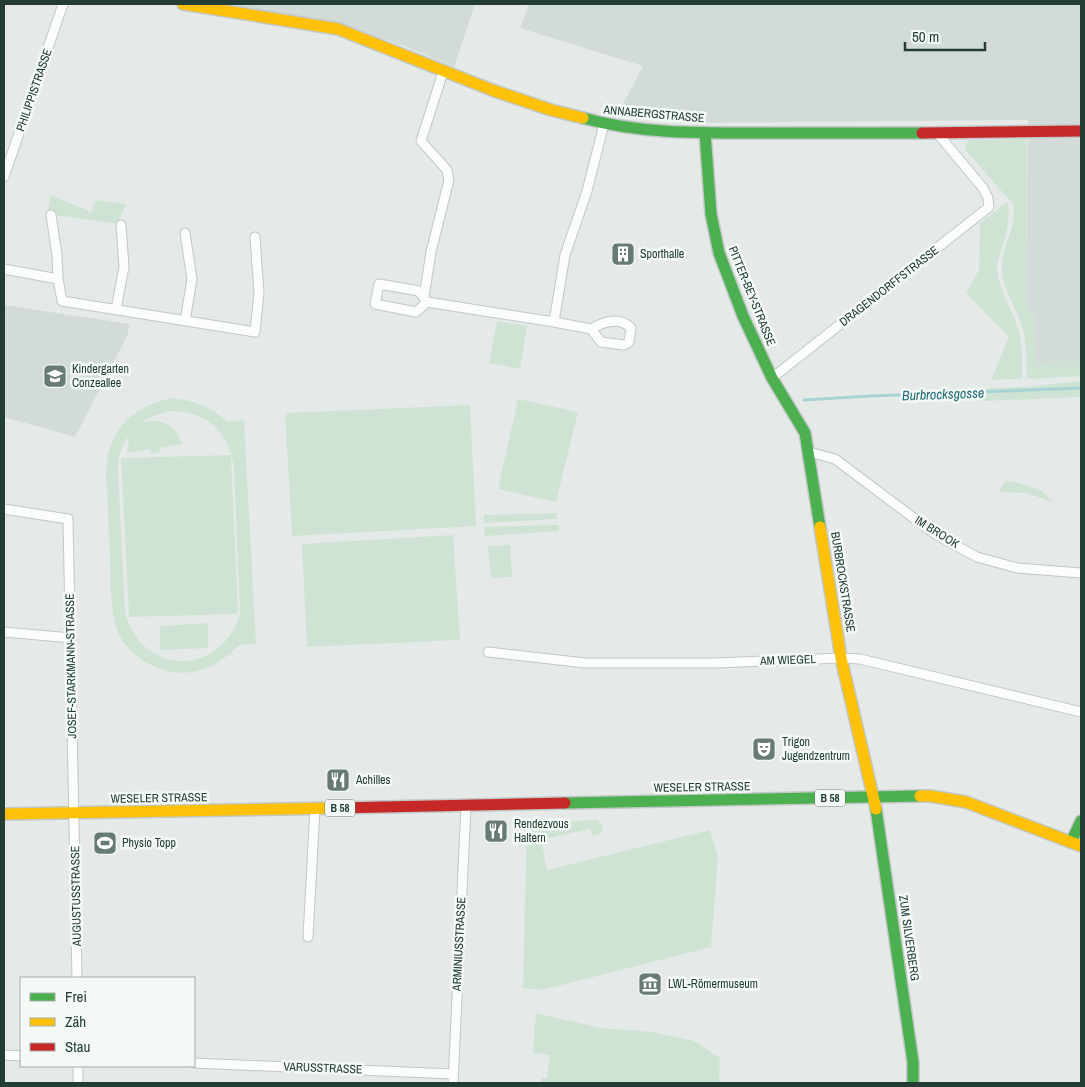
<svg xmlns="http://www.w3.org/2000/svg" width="1085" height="1087" viewBox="0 0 1085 1087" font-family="'Archivo Narrow',sans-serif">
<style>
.built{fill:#d3dbd8}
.green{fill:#cfe3d4;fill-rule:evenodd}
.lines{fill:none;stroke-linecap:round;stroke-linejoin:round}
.stream{stroke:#a7d2d6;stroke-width:3}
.street-casing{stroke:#c2c7c5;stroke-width:11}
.fast-casing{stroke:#c1c8c5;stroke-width:14}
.slow-casing{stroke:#c1c8c5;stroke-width:14}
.jam-casing{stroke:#c1c8c5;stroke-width:14}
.street{stroke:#fbfcfc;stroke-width:9}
.fast{stroke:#4caf50;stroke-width:11}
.slow{stroke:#ffc107;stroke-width:11}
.jam{stroke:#c62828;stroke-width:11}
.labels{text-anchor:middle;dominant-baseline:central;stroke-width:5;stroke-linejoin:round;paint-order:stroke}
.shield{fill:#f4f9f6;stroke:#62756f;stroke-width:1}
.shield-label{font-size:11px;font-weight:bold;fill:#233d35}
.street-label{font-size:12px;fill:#233d35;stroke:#f4f9f6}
.poi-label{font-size:12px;fill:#233d35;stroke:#f4f9f6;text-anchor:start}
.water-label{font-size:14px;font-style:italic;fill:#1f6d77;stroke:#f4f9f6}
</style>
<rect width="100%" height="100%" fill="#e5eae8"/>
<path class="built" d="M218 4H475L454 67 407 47 336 23Z
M529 4H1081V361L1035 363 1034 316 1026 303 1028 120 679 123 618 114 643 66 520 28Z
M4 305 130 324 127 336 75 437 4 417Z"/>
<path class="green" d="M1027 139 1026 303 1034 316 1035 362 1081 361V376L1030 379 1027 377C1026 362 1027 345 1023 330 1018 310 1004 293 1002 272 999 249 1018 229 1013 204L967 152C964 147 965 144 969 140Z
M51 195 91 212 96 200 126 204 117 224 47 214Z
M1007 202C1013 222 1002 245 997 265 997 288 1012 307 1018 329 1023 344 1022 361 1022 376L1020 379 991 380 1009 337 966 293 979 270 980 223Z
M497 321 527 326 520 369 489 363Z
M1081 381V397L983 401 988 388 1022 387Z
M175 398C195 401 213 407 227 422L244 420 256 644 239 645C221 664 198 676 172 672 152 668 133 657 122 640 108 617 112 586 110 561 109 532 108 503 106 474 106 431 133 404 175 398ZM171 411C207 411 229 432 234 467L240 614C221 678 141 676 125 612L118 470C118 458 121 448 127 438L129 439 127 453 150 449 151 454 160 452 159 448 182 444C177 427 163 417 145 422L144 421 155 415Z
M518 399 578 412 556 502 498 489Z
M470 405 476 526 292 536 285 413Z
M231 455 238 614 129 617 121 458Z
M1005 481C1020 482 1044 488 1053 502L1026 493 999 492Z
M557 513V519L484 523V515Z
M559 525V531L485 536 484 527Z
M453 535 460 640 307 647 302 544Z
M510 545 512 577 491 578 488 546Z
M208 623V648L160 650V626Z
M598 820 603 828C602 834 598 835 592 836L590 829 541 840 547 870 710 830 718 857 711 947 542 990 523 988 527 822Z
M536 1013 600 1028 653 1032 685 1039 694 1041 720 1058 719 1083H542V1078H547L550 1055 533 1053Z"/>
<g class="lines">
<path class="stream" d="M804 400 870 396 1081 388"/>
<g class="street-casing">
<path id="street" d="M4 177 63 4
M51 215 57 255 58 279
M185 233 192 279 185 321
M4 269 58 279 62 301 255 332 259 293 255 237
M424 297 431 252 449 180 447 170 421 141 443 72
M427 302 416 312 375 304 379 284 419 291 427 302 554 322 565 255 587 191 604 124
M116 309 124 267 121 225
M554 322 591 329 601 342 624 345 629 342 631 328C619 316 603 322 591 329
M772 378 989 207 988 198 983 188 937 133
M809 452 835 459 935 534 977 557 1017 568 1081 573
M4 509 68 519 77 978
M4 632 71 638
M488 652 585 663H716L841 658 860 659 1081 712
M308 937 315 808
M4 1055 21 1056
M194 1063 453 1074
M78 1083V1066
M453 1083 466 806"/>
</g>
<g class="fast-casing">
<path id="fast" d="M583 118C640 134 702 133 761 133 815 133 868 133 922 133
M705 133 711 214 719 253 743 316 772 378 805 433 820 527
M565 803 920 796
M876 809 913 1062V1083
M1071 842 1081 821"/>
</g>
<g class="slow-casing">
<path id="slow" d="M183 4 338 29 492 90 551 110 583 118
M820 527 841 658 876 809
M920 796H930L966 802 1081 846
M4 814 337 808"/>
</g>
<g class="jam-casing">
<path id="jam" d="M922 133 1081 131
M337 808 565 803"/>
</g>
<use href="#street" class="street"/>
<use href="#fast" class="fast"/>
<use href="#slow" class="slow"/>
<use href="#jam" class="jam"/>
</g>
<defs>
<g id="building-square" transform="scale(1.25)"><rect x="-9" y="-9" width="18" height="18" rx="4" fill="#677a74" stroke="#f4f9f6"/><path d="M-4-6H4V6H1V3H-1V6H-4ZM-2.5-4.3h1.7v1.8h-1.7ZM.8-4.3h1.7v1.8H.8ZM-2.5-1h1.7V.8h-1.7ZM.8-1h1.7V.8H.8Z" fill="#fff"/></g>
<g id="school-square" transform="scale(1.25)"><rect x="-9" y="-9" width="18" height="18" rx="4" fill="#677a74" stroke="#f4f9f6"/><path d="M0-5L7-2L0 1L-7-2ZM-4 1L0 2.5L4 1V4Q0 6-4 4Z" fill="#fff"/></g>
<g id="theatre-square" transform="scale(1.25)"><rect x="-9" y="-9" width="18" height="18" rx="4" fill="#677a74" stroke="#f4f9f6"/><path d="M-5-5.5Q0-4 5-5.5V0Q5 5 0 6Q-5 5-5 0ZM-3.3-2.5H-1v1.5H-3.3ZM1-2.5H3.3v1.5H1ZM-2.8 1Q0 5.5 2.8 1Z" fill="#fff"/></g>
<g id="restaurant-square" transform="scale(1.25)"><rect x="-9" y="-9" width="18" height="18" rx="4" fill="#677a74" stroke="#f4f9f6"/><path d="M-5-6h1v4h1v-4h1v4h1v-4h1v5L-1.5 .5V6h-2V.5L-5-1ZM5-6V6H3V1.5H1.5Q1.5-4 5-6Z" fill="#fff"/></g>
<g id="stadium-square" transform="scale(1.25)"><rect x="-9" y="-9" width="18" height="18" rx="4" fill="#677a74" stroke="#f4f9f6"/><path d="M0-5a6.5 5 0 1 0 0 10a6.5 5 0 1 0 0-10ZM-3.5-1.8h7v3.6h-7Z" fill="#fff"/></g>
<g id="museum-square" transform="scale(1.25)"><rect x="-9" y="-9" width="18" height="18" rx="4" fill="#677a74" stroke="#f4f9f6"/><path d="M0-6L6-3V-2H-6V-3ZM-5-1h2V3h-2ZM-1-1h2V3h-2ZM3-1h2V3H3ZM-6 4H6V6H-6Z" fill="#fff"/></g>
</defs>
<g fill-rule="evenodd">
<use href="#building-square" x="623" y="254"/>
<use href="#school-square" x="55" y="376"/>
<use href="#theatre-square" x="764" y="749"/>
<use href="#restaurant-square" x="338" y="780"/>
<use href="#restaurant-square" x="496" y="831"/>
<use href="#stadium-square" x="105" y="843"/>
<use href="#museum-square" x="650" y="984"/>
</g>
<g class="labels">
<g class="shield">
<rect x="815" y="789.5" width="30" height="17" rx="4"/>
<rect x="325" y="799.5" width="30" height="17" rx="4"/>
</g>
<g class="shield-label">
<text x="830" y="798">B 58</text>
<text x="340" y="808">B 58</text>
</g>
<g class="street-label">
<text transform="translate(34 90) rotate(-71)">PHILIPPISTRASSE</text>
<text transform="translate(654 114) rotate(5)">ANNABERGSTRASSE</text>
<text transform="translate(889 286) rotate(-38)">DRAGENDORFFSTRASSE</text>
<text transform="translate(752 296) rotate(68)">PITTER-BEY-STRASSE</text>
<text transform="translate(937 532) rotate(32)">IM BROOK</text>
<text transform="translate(843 582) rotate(81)">BURBROCKSTRASSE</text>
<text transform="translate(788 660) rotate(-2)">AM WIEGEL</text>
<text transform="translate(71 666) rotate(-91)">JOSEF-STARKMANN-STRASSE</text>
<text transform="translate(702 787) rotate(-1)">WESELER STRASSE</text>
<text transform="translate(159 798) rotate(-1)">WESELER STRASSE</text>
<text transform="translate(76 896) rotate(-91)">AUGUSTUSSTRASSE</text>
<text transform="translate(909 938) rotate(82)">ZUM SILVERBERG</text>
<text transform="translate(459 944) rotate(-87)">ARMINIUSSTRASSE</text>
<text transform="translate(323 1068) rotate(2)">VARUSSTRASSE</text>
</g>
<g class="poi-label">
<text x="640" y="254">Sporthalle</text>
<text x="72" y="369">Kindergarten<tspan x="72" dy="14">Conzeallee</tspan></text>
<text x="782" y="742">Trigon<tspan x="782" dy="14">Jugendzentrum</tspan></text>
<text x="356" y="780">Achilles</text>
<text x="514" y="824">Rendezvous<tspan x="514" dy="14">Haltern</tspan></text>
<text x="122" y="843">Physio Topp</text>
<text x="668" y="984">LWL-Römermuseum</text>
</g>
<g class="water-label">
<text transform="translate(943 394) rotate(-2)">Burbrocksgosse</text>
</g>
</g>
<rect width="1085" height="1087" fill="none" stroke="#233d35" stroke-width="10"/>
<rect x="20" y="977" width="175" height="90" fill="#f4f9f6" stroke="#a0aea9"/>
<rect x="30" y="993" width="25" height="8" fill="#4caf50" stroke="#a0aea9"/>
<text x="65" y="1002" font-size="15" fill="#233d35">Frei</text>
<rect x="30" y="1018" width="25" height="8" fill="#ffc107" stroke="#a0aea9"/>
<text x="65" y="1027" font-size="15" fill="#233d35">Zäh</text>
<rect x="30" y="1043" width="25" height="8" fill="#c62828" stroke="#a0aea9"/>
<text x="65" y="1052" font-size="15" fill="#233d35">Stau</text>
<path d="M905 42v8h80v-8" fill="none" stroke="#233d35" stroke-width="2.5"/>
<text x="912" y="42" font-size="15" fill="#233d35" stroke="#f4f9f6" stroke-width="4" paint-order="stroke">50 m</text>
</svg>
